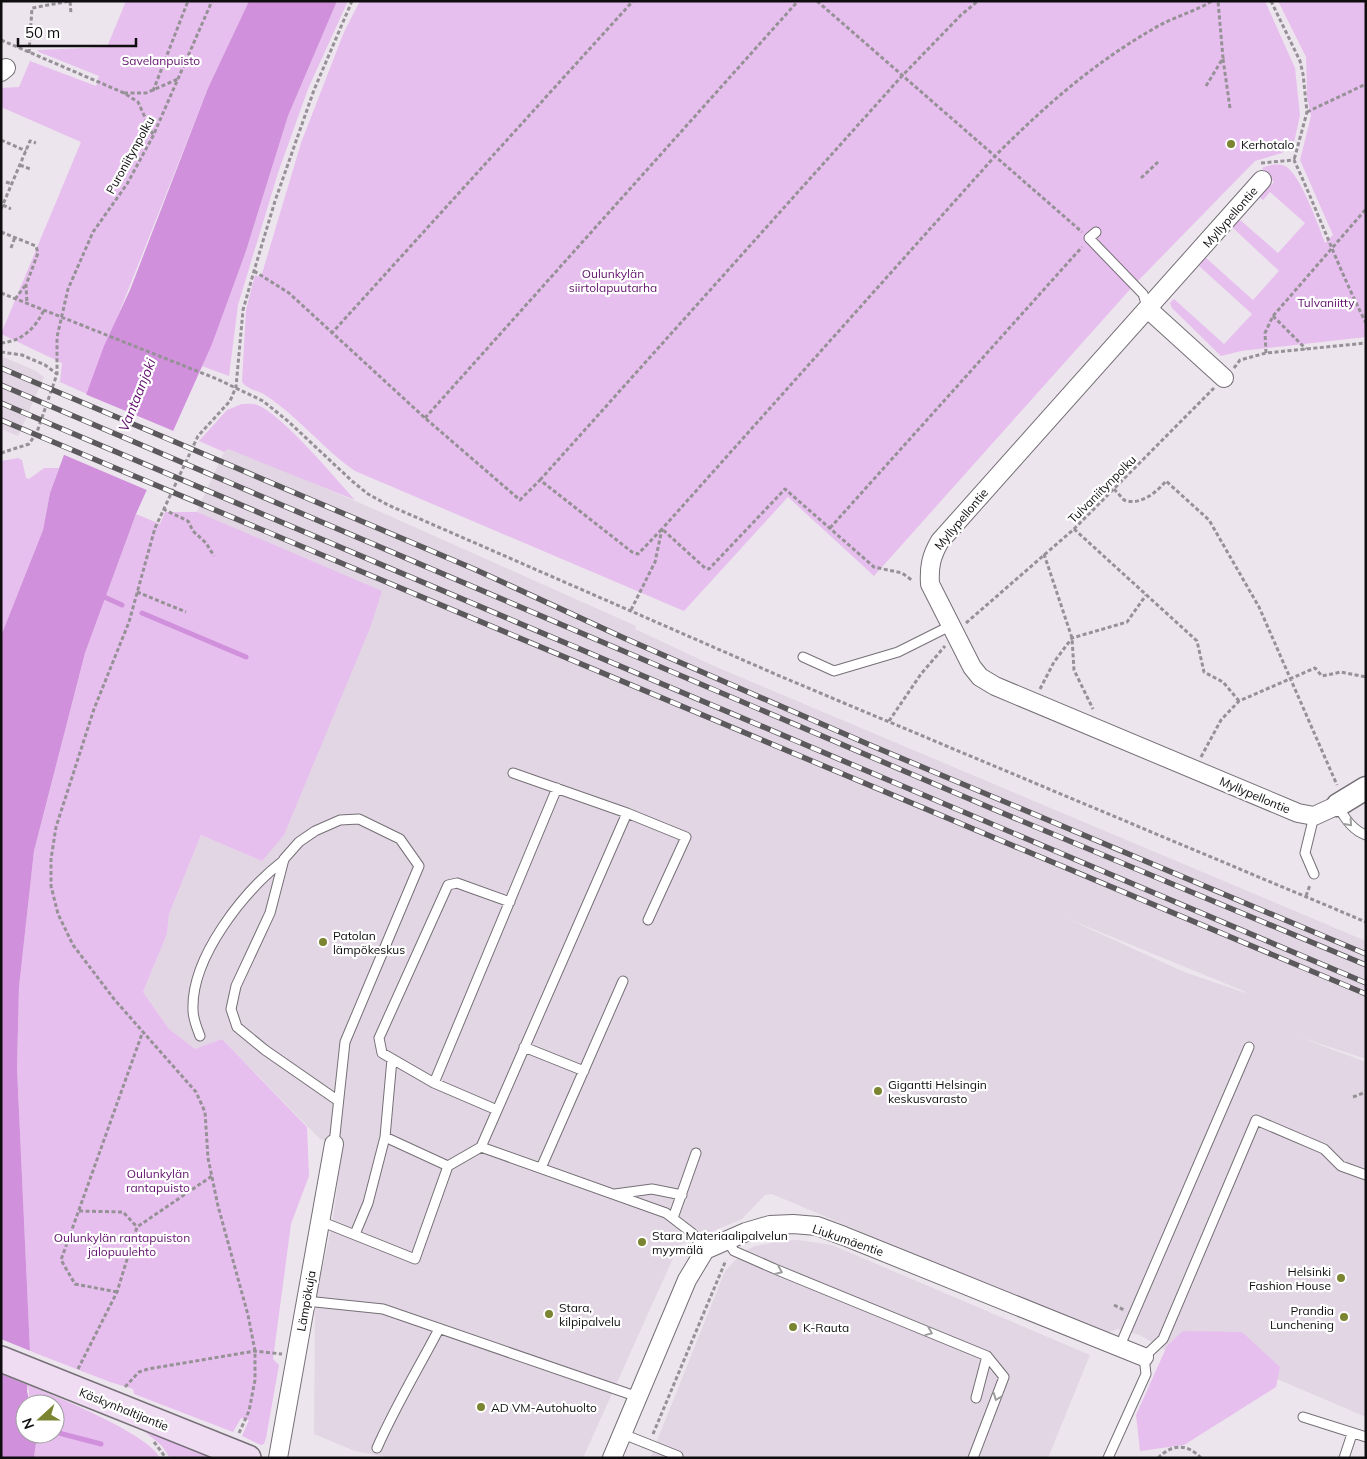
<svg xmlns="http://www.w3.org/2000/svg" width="1367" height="1459" viewBox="0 0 1367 1459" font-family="Mulish,sans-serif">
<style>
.built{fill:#e2d6e4;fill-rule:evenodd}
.green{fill:#e7bfee}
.water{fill:#d090db}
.pier{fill:#ece5ed}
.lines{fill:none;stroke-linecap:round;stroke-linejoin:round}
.stream{stroke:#d090db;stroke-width:5}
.service-casing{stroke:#756f76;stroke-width:11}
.minor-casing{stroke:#756f76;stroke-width:20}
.tertiary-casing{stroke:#756f76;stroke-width:25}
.secondary-casing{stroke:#756f76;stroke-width:28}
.path{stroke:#969196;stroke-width:3;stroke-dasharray:4 2.5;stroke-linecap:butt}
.service{stroke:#fff;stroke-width:9}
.minor{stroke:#fff;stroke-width:18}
.tertiary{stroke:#fff;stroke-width:22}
.secondary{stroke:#efdcf2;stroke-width:25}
.rail-casing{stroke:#5c595d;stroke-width:5.5}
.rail{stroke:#fff;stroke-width:4;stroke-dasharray:11;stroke-linecap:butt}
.oneway{stroke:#9f9e9f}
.poi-dot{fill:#7a8431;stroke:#fff;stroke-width:2}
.labels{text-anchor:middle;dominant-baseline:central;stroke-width:4.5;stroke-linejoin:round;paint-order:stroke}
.park-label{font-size:12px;fill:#62126e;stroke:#fff}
.poi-label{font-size:12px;fill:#0f0d0f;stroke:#fff;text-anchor:start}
.street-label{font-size:12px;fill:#0f0d0f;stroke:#fff}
.water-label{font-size:14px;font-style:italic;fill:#61116e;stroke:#fff}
</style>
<rect width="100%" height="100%" fill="#ece5ed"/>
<path class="built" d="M1 356 36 371 44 377 18 436 1 429Z
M228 449 264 462 383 513 636 626 635 629 714 666 1366 941V1059L1299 1037 1366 1062V1417L1181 1338 1168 1352 1140 1335 1118 1329 1102 1334 772 1194 765 1195 742 1219 679 1245 583 1458H391L355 1451 314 1434 315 1301 332 1225 343 1146 320 1139 222 1039 196 1050 179 1038 169 1029 143 992 167 934 169 914 201 835 262 861 193 553 197 511 224 452ZM1066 918 1246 992V993L1184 972Z
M798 1240 832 1245 1090 1355 1048 1458H650L725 1271 743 1252 755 1246 781 1241Z"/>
<path class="green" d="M126 1H249L208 88 87 394 60 382 62 363 1 334 81 142 1 107V88L19 87 30 61 96 86 99 76 39 52 37 50 107 47Z
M337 1H348L308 89 278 173 238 305 229 376 202 366 246 251 288 116Z
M360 1H1265L1295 68 1300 115 1294 143 1282 153 1255 161 1133 286 874 576 788 497 684 611 355 471C323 449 299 417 265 395 257 390 248 390 242 382L246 310 255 275 261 277 301 143 344 32Z
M1278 1H1366V337L1241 351 1221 356 1172 308 1170 303 1174 299 1224 344 1252 314 1198 265 1205 257 1253 300 1279 271 1232 227 1239 219 1278 253 1305 223 1270 192 1263 200 1259 197 1274 182 1262 168C1269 165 1277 163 1285 166 1300 173 1319 227 1325 243L1333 235 1300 160 1311 116 1307 97 1306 57Z
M242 404C246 404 253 403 257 405 282 414 336 479 355 500L228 449 224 452 199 441 227 410Z
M18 458 22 460 26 478 29 479 44 468H59L50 493 43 530 1 636V461Z
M165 512H197L382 591 370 628 284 835 262 861 201 835 169 914 167 934 143 992 169 1029 195 1049 222 1039 307 1127 309 1176 291 1224 273 1359 279 1365 266 1438 264 1444 261 1445 242 1436 249 1420 241 1418 233 1432 134 1394 133 1389 110 1382 30 1351 17 1068 19 987 34 851 85 653 136 514 160 524Z
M1183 1331 1242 1332 1280 1367 1276 1387 1184 1445 1140 1451 1136 1415 1167 1346Z
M28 1385C55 1396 149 1434 160 1458H34L36 1443 32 1434H55V1404H30Z
M138 1426 209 1457 170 1458 162 1446Z"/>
<path class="water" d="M249 1H337L288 116 246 251 212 344 136 514 85 653 34 851 19 987 17 1068 30 1351 27 1391 30 1404H25V1434H32L36 1443 34 1458H1V636L43 530 50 493 104 346 130 290 208 88Z"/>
<path class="pier" d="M85 394 176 432 149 491 62 454Z
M1 1339 33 1352 30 1386 1 1374Z"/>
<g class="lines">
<path class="stream" d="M100 595 122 605
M142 613 246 657
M55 1432 101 1444"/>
<g class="service-casing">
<path id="service" d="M1096 232 1089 238 1143 294 1148 309
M803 657 834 671 898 652 950 626
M513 773 627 813 686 837 648 920
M1338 805C1344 818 1352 830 1366 835
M1314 816 1305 853 1314 874
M200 1036C197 1028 193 1019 193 1010 191 957 244 891 284 860
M524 1047 584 1071
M434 1083 557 788
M497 1110 434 1083 382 1053 379 1038 448 885 457 883 510 902
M385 1137 448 1166
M334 1144 345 1042 419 866 400 839 359 819 340 820 315 831 299 842 284 859 270 913 236 986 231 1009 237 1027 265 1050 337 1100
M481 1147 666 1213 692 1233 705 1250
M541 1168 623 981
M615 1194 652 1189 682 1195
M673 1218 696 1153
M320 1221 415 1259 448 1166 481 1147 627 813
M355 1234 368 1203 385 1137 392 1059
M727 1240 734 1251 775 1269 987 1356 976 1398
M306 1301 383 1309 638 1397
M1119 1348 1249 1047
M1303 1417 1366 1437
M623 1434 678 1456
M377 1448C395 1407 418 1369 439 1329
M973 1458 1004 1377 987 1356
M1108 1458 1146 1374 1144 1357 1163 1339 1256 1120 1324 1149 1341 1166 1366 1175
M1344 1458 1352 1434"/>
</g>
<g class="minor-casing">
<path id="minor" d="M1 72 6 68
M1262 180 940 541C931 556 929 567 930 584L972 667 980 677 995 686 1298 813 1314 816 1338 805
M1148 309 1224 378
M278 1458 334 1144
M612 1458 687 1280 705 1250 746 1232 770 1225 793 1224 817 1226 844 1236 1144 1357"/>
</g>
<g class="tertiary-casing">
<path id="tertiary" d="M1338 805 1366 788"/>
</g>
<g class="secondary-casing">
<path id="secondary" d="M1 1359 248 1458"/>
</g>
<path class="path" d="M817 1 1082 232
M1271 1 1300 61 1303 74 1307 112 1294 160
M1 40 124 93 138 102 153 135
M29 53 32 8 70 1 71 14
M1223 59 1230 108
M1206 86 1223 58 1218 1
M153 91 188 1
M124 93H146L178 79
M1307 112 1366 84
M1 140 26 151
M1261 163 1294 160C1319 214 1339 270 1366 323
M20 165 30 169
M1141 178 1158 162
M6 182 12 184
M3 205 11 209
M1 209 30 141 36 143
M1 232 36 246 38 253 26 285 27 304
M11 248 15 237
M254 271 289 293 425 418 520 500 540 480 632 552 638 554 662 529 705 568 709 569 785 489 874 567 902 573 913 581
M1 293 217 379 263 401 289 422 352 481 368 494 388 505 782 677 1366 922
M15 299 25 286
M1273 316 1306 349
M331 334 633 1
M1 343C23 341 35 328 44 310
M1 352 22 355 45 365 57 374
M1266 353 1265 333 1273 316 1366 209
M1234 368 1240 360 1266 353 1366 343
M425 418 798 1
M1 453 29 444 37 432 57 374V337L68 289 93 232 127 184 153 136 212 1
M540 480 901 77 961 15 978 1
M1114 489 1124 500C1140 506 1156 493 1166 481L1209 520 1259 607 1337 785
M163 509 188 521 193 531 206 543 214 556
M830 528 1082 247
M1074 529 1197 641 1204 672 1223 682 1239 701
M1044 554 1072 638 1074 670 1093 709
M137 592 186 612
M631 610 655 562 662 529 996 155C1048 103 1096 61 1160 25 1177 16 1196 11 1212 1
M966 623 1074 529 1214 388
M1040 689 1054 662 1072 638 1127 622 1146 595
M889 721 921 674 945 646
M1201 757 1221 720 1239 701 1315 668 1322 676 1341 672 1366 677
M1306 896 1310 885
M1353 1097 1366 1092
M79 1211 123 1212 137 1227
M117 1292 75 1284 61 1260 143 1031
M1114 1305 1124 1310
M78 1369 117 1292 137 1227 212 1176
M125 1387 139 1372 148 1369 255 1351 282 1354
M239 1433 249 1411 255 1380V1351L248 1315 218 1206 208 1158 205 1112 196 1092 114 999 73 945 58 914 51 886V859L56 827 94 709 129 622 155 528 198 436 230 401 236 387 243 310 254 271 275 201 314 90 352 1
M653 1434 726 1260
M154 1442 166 1458
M1158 1458C1172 1444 1187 1443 1201 1458"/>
<use href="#service" class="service"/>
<use href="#minor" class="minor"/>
<use href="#tertiary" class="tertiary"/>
<use href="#secondary" class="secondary"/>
<g class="rail-casing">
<path id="rail" d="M1 368 474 569 624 638 870 745 1366 954
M1 385 993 809 1366 965
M1 403 1366 983
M1 420 1366 994"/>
</g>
<use href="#rail" class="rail"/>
</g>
<defs><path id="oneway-chevron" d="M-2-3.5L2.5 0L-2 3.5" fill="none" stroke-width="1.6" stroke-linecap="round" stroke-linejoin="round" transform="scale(1.25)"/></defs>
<g class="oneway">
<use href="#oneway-chevron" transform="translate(1349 823) rotate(48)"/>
<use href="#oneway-chevron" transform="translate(779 1271) rotate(23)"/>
<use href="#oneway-chevron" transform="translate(929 1332) rotate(22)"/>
<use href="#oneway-chevron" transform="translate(997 1397) rotate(111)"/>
</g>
<g class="poi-dot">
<circle cx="1231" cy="144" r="5"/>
<circle cx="323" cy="942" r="5"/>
<circle cx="878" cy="1091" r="5"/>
<circle cx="642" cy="1242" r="5"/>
<circle cx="1341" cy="1278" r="5"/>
<circle cx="549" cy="1314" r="5"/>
<circle cx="1344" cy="1317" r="5"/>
<circle cx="793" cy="1327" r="5"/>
<circle cx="481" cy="1407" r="5"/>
</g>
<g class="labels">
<g class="park-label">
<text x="161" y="60">Savelanpuisto</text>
<text x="613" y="273">Oulunkylän<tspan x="613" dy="14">siirtolapuutarha</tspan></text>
<text x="1326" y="302">Tulvaniitty</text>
<text x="158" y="1173">Oulunkylän<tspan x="158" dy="14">rantapuisto</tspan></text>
<text x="122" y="1237">Oulunkylän rantapuiston<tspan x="122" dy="14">jalopuulehto</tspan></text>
</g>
<g class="poi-label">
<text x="1241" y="144">Kerhotalo</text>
<text x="333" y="935">Patolan<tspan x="333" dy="14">lämpökeskus</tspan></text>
<text x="888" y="1084">Gigantti Helsingin<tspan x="888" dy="14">keskusvarasto</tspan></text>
<text x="652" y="1235">Stara Materiaalipalvelun<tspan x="652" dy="14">myymälä</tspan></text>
<text x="1331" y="1271" text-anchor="end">Helsinki<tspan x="1331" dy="14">Fashion House</tspan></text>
<text x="559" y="1307">Stara,<tspan x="559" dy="14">kilpipalvelu</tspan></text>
<text x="1334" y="1310" text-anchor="end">Prandia<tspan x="1334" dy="14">Lunchening</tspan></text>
<text x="803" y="1327">K-Rauta</text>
<text x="491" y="1407">AD VM-Autohuolto</text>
</g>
<g class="street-label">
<text transform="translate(130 155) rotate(-61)">Puroniitynpolku</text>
<text transform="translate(1230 217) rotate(-49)">Myllypellontie</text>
<text transform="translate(1102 489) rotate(-45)">Tulvaniitynpolku</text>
<text transform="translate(961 519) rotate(-50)">Myllypellontie</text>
<text transform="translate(1255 795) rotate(23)">Myllypellontie</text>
<text transform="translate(848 1240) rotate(19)">Liukumäentie</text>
<text transform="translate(306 1301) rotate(-80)">Lämpökuja</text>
<text transform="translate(124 1409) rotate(22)">Käskynhaltijantie</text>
</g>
<g class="water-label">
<text transform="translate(137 395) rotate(-68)">Vantaanjoki</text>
</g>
</g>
<rect width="1367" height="1459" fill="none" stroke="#0f0d0f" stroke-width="5"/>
<g transform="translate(40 1419) rotate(249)"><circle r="24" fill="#ffffff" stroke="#9f9e9f"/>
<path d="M0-4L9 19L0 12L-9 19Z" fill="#7a8431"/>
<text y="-8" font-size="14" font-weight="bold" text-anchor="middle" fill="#0f0d0f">N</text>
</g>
<path d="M18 38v8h118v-8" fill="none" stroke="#0f0d0f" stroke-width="2.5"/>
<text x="25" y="38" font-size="15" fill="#0f0d0f" stroke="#ffffff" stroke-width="4" paint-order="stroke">50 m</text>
</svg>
